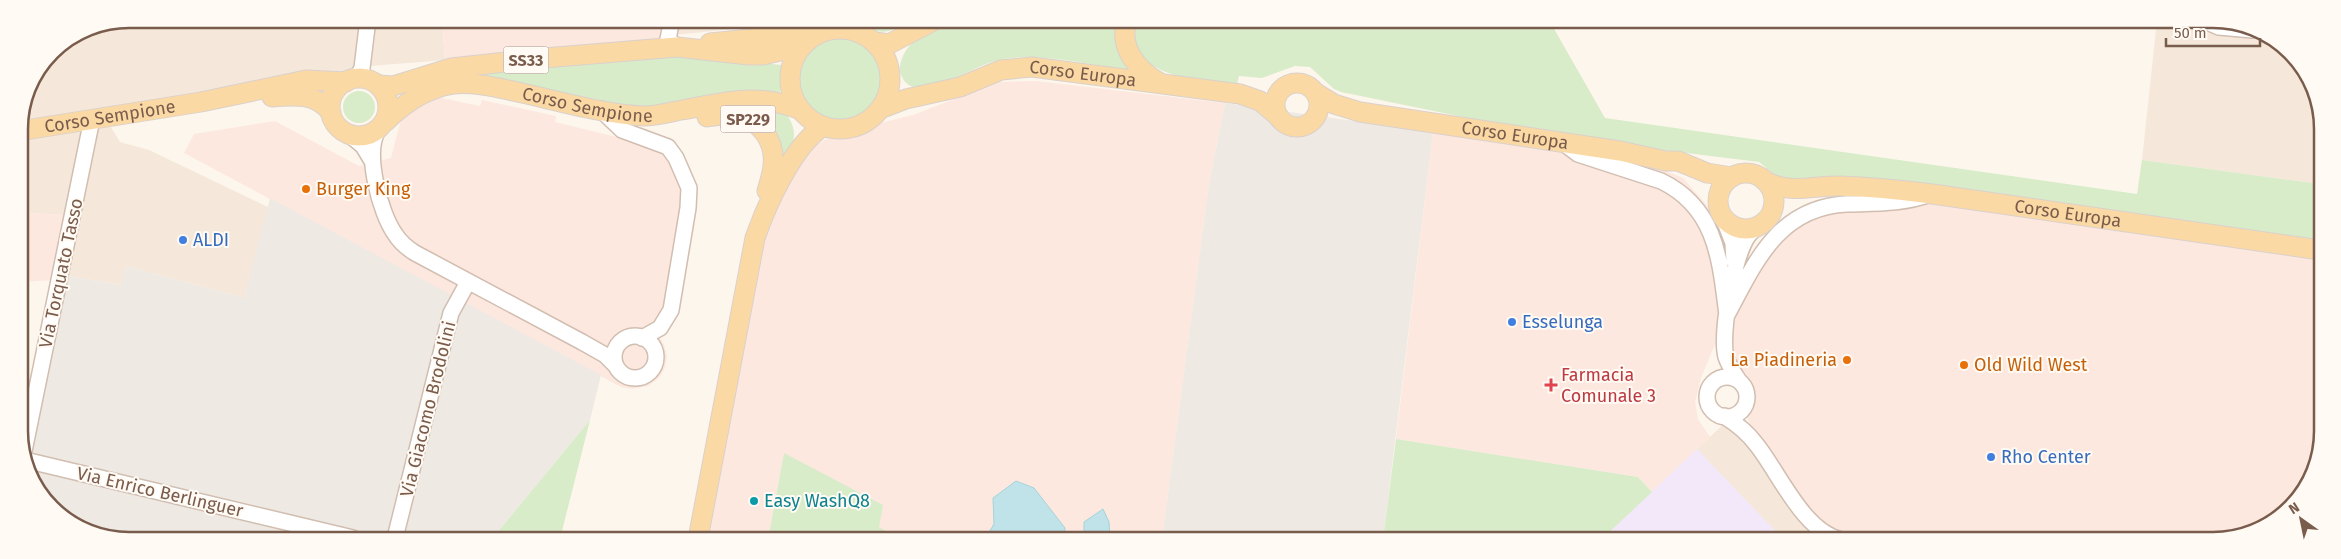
<svg xmlns="http://www.w3.org/2000/svg" width="2341" height="559" viewBox="0 0 2341 559" font-family="'Fira Sans',sans-serif">
<style>
.residential{fill:#f5e8da}
.commercial{fill:#fde8e0}
.industrial{fill:#efe9e4}
.education{fill:#f3e8fa}
.green{fill:#d8ecc9}
.water{fill:#bfe3e8;stroke:#a5d3da}
.lines{fill:none;stroke-linecap:round;stroke-linejoin:round}
.minor-casing{stroke:#d1beb0;stroke-width:18}
.major-casing{stroke:#dad1cd;stroke-width:21}
.minor{stroke:#fff;stroke-width:15}
.major{stroke:#fbd9a5;stroke-width:19}
.food-dot{fill:#e8710a;stroke:#fffaf3;stroke-width:2}
.shop-dot{fill:#3f7fe0;stroke:#fffaf3;stroke-width:2}
.health-dot{fill:#e0444e;stroke:#fffaf3;stroke-width:2}
.culture-dot{fill:#0f9aa8;stroke:#fffaf3;stroke-width:2}
.labels{text-anchor:middle;dominant-baseline:central;stroke-width:4;stroke-linejoin:round;paint-order:stroke}
.shield{fill:#fffaf3;stroke:#a28b7f;stroke-width:1}
.shield-label{font-size:16px;font-weight:bold;fill:#7a5c4d}
.street-label{font-size:18px;fill:#7a5c4d;stroke:#fffaf3}
.food-label{font-size:18px;fill:#c56008;stroke:#fffaf3;text-anchor:start}
.shop-label{font-size:18px;fill:#366cbe;stroke:#fffaf3;text-anchor:start}
.health-label{font-size:18px;fill:#be3a42;stroke:#fffaf3;text-anchor:start}
.culture-label{font-size:18px;fill:#0d838f;stroke:#fffaf3;text-anchor:start}
.rim{fill:none;stroke:#7a5c4d;stroke-width:2.5}
</style>
<rect width="100%" height="100%" fill="#fdf6ec"/>
<path class="residential" d="M128 19H366L356 73 19 126 30 80 51 51 87 27Z
M375 19H442L445 60 370 66Z
M677 19H834L673 35Z
M2161 21H2234L2290 51 2320 107V184L2142 160 2156 30Z
M107 121 120 142 149 150 268 207 244 298 126 266 121 285 69 276 95 123Z
M85 125 66 215 24 213 27 136Z
M1727 421 1834 540 1602 539 1697 449Z"/>
<path class="commercial" d="M442 19H669L663 38 445 60Z
M1036 81 1225 103 1209 184 1162 539H900L878 527 784 453 768 539H709L764 232 799 163 814 146 835 134 913 115 998 82Z
M437 97 480 106 482 100 556 116 555 122 657 147 692 179 659 336 664 345 667 356 665 368 659 378 648 386 632 389 621 387 184 153 194 134 275 121 359 166 391 158 400 123 405 114Z
M1433 132 1617 159 1662 169 1683 178 1711 210 1721 234 1726 264 1718 337 1701 378 1695 402 1698 419 1710 437 1652 492 1638 477 1396 439Z
M27 136 25 213 66 215 54 280 20 282 19 137Z
M1938 200 2320 257V452L2285 513 2220 540H1855L1835 537 1827 533 1758 444 1748 419 1747 393 1732 368 1729 316 1759 259 1812 213 1916 208Z"/>
<path class="industrial" d="M1225 103 1433 132 1383 539H1162L1209 184Z
M270 198 601 375 590 420 492 539 107 538 51 508 21 452V418L38 351 52 350 69 276 121 285 126 266 244 298Z"/>
<path class="education" d="M1697 449 1784 540 1602 539Z"/>
<path class="green" d="M863 19 911 20C895 31 875 40 863 19Z
M962 20H1124L1137 72C1097 66 1033 50 995 61 973 67 943 88 920 88 912 88 905 84 902 77 898 70 900 63 903 56 914 33 940 25 962 20Z
M1134 20H1549L1605 118 2137 194 2142 160 2320 184V242L1795 181 1775 175 1759 162 1646 148 1468 118 1341 92 1334 89 1310 67 1295 66 1262 78 1239 76 1237 84C1197 81 1124 77 1134 20Z
M797 78a43 43 0 1 1 86 0a43 43 0 1 1-86 0Z
M675 56 783 65 780 94 636 108 485 76 484 70Z
M343 107a16 16 0 1 1 32 0a16 16 0 1 1-32 0Z
M747 108 783 110C801 131 794 144 783 166Z
M590 420 560 539H492Z
M1396 439 1638 477 1652 492 1602 539H1383Z
M784 453 883 505 879 527 900 539H768Z"/>
<path class="water" d="M1016 481 1034 488 1065 528 1064 536 1066 539H985L994 524 993 498Z
M1103 509 1109 522 1110 539H1077L1084 532V522Z"/>
<g class="lines">
<g class="minor-casing">
<path id="minor" d="M672 19 668 39 677 47
M2205 21 2219 27 2252 30
M850 29 852 19
M350 79 359 74 362 68 368 19
M600 109 622 130 668 147 676 158 689 188 688 208 671 310 660 328 642 338
M378 130C364 153 380 213 395 234 400 242 407 248 415 253L582 342 605 355 615 365
M351 136 363 146 372 161
M1562 142 1578 154 1661 181C1717 208 1720 261 1727 315
M1723 217 1733 243 1734 261
M1727 315C1755 263 1778 207 1847 204 1875 203 1904 204 1930 194
M614 357a21 21 0 1 1 42 0a21 21 0 1 1-42 0Z
M1707 397a20 20 0 1 1 40 0a20 20 0 1 1-40 0Z
M1739 381C1734 373 1729 366 1726 357 1720 334 1734 256 1748 236 1751 232 1755 228 1759 225
M1724 416C1737 424 1747 432 1756 444 1779 472 1803 532 1842 540
M23 456 92 119
M25 460 353 538
M395 538 451 313 468 282"/>
</g>
<g class="major-casing">
<g id="major">
<path d="M1127 20C1118 47 1137 70 1160 83"/>
<circle cx="840" cy="79" r="50"/>
<path d="M875 42 889 44 935 20"/>
<path d="M710 43 820 32"/>
<circle cx="359" cy="107" r="29"/>
<circle cx="1297" cy="105" r="22"/>
<path d="M379 85 393 86 451 68 532 59 677 47 749 55H763L801 46"/>
<path id="s1" d="M1316 93 1334 104 1360 112 1620 151 1666 161H1678L1707 173 1732 177"/>
<path d="M272 97C294 95 317 93 331 113"/>
<path id="s2" d="M880 109 906 99 960 87 1001 70 1032 67 1240 94 1260 101 1279 117"/>
<path d="M707 117C719 115 731 113 742 116 750 118 759 126 764 132 778 151 774 169 767 191"/>
<path id="s3" d="M385 122C404 103 426 88 453 84 473 82 494 87 513 91 556 100 601 114 644 116 657 116 670 112 682 110 727 102 756 92 801 110"/>
<path id="s4" d="M19 131 201 102 306 80 346 82"/>
<circle cx="1746" cy="201" r="28"/>
<path id="s5" d="M1765 181C1791 195 1814 185 1840 186 1871 187 1901 190 1932 194L2320 250"/>
<path d="M698 539 755 238C766 206 794 143 824 126"/>
</g>
</g>
<use href="#minor" class="minor"/>
<use href="#major" class="major"/>
</g>
<g class="food-dot">
<circle cx="306" cy="189" r="5"/>
<circle cx="1847" cy="360" r="5"/>
<circle cx="1964" cy="365" r="5"/>
</g>
<g class="shop-dot">
<circle cx="183" cy="240" r="5"/>
<circle cx="1512" cy="322" r="5"/>
<circle cx="1991" cy="457" r="5"/>
</g>
<path class="health-dot" d="M1548.5 377.5h5v5h5v5h-5v5h-5v-5h-5v-5h5z"/>
<circle class="culture-dot" cx="754" cy="501" r="5"/>
<g class="labels">
<g class="shield">
<rect x="503.5" y="46.5" width="45" height="27" rx="4"/>
<rect x="720.5" y="105.5" width="55" height="27" rx="4"/>
</g>
<g class="shield-label">
<text x="526" y="60">SS33</text>
<text x="748" y="119">SP229</text>
</g>
<g class="street-label">
<text stroke="none"><textPath href="#s2" startOffset="210">Corso Europa</textPath></text>
<text stroke="none"><textPath href="#s3" startOffset="216">Corso Sempione</textPath></text>
<text stroke="none"><textPath href="#s4" startOffset="92">Corso Sempione</textPath></text>
<text stroke="none"><textPath href="#s1" startOffset="205">Corso Europa</textPath></text>
<text stroke="none"><textPath href="#s5" startOffset="306">Corso Europa</textPath></text>
<text transform="translate(61 273) rotate(-78)">Via Torquato Tasso</text>
<text transform="translate(428 409) rotate(-76)">Via Giacomo Brodolini</text>
<text transform="translate(160 492) rotate(13)">Via Enrico Berlinguer</text>
</g>
<g class="food-label">
<text x="316" y="189">Burger King</text>
<text x="1837" y="360" text-anchor="end">La Piadineria</text>
<text x="1974" y="365">Old Wild West</text>
</g>
<g class="shop-label">
<text x="193" y="240">ALDI</text>
<text x="1522" y="322">Esselunga</text>
<text x="2001" y="457">Rho Center</text>
</g>
<g class="health-label">
<text x="1561" y="375">Farmacia<tspan x="1561" dy="21">Comunale 3</tspan></text>
</g>
<g class="culture-label">
<text x="764" y="501">Easy WashQ8</text>
</g>
</g>
<path d="M0 0H2341V559H0ZM129 28H2213A101 101 0 0 1 2314 129V431A101 101 0 0 1 2213 532H129A101 101 0 0 1 28 431V129A101 101 0 0 1 129 28Z" fill="#fffaf3" fill-rule="evenodd"/>
<path class="rim" d="M129 28H2213A101 101 0 0 1 2314 129V431A101 101 0 0 1 2213 532H129A101 101 0 0 1 28 431V129A101 101 0 0 1 129 28Z"/>
<g transform="translate(2301 519) rotate(327)" stroke="#fffaf3" stroke-width="4" paint-order="stroke">
<path d="M0-4L9 19L0 12L-9 19Z" fill="#7a5c4d"/>
<text y="-8" font-size="14" font-weight="bold" text-anchor="middle" fill="#7a5c4d">N</text>
</g>
<path d="M2166 38v8h94v-8" fill="none" stroke="#7a5c4d" stroke-width="2.5"/>
<text x="2174" y="38" font-size="15" fill="#7a5c4d" stroke="#fffaf3" stroke-width="4" paint-order="stroke">50 m</text>
</svg>
